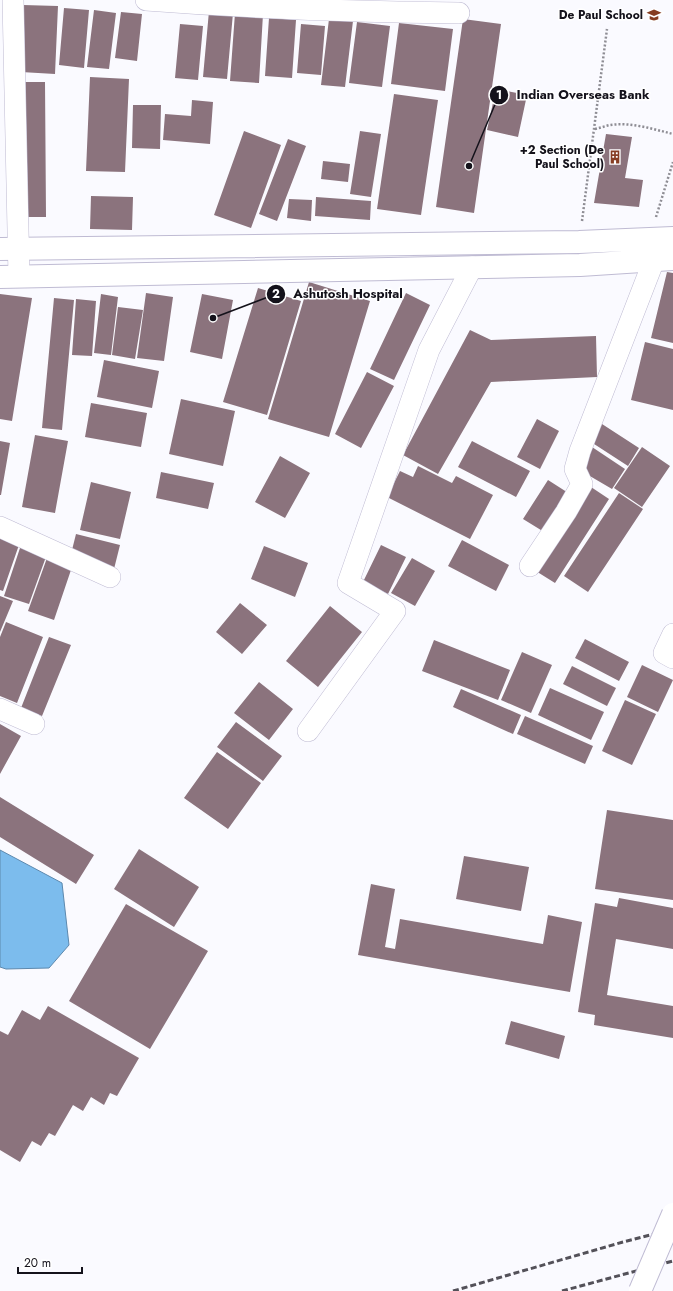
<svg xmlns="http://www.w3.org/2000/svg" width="673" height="1291" viewBox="0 0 673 1291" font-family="Jost,sans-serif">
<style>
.water{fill:#7cbced;stroke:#5d89ae}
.building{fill:#8b737d}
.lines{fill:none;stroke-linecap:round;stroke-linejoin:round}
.minor-casing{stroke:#bfbbd3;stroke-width:22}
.highway-casing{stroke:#bfbbd3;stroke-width:24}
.path{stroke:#8e8d94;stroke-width:2.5;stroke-dasharray:2 2;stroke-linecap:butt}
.minor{stroke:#fff;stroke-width:21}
.highway{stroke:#fff;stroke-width:22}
.rail{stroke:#535159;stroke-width:3;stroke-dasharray:6 3;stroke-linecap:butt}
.major-bridge-casing{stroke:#bfbbd3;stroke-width:24;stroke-linecap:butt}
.major-bridge{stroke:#fff;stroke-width:22}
.labels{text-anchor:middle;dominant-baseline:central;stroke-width:3;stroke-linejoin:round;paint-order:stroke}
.poi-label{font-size:12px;font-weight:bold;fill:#14121b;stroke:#fff;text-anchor:end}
.leader{fill:none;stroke:#14121b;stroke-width:1.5}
.callout-dot{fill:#14121b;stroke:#fff;stroke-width:1.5}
.mark-label{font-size:12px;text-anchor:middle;font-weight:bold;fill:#fff}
.callout-label{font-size:13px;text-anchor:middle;font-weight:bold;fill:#14121b;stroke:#fff;stroke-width:3;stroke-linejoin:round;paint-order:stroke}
</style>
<rect width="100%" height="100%" fill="#fafaff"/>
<path class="water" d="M0 850 62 883 69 945 49 968 6 969 0 967Z"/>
<path class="building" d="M23 5 58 6 55 74 21 72Z
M64 8 89 10 84 68 59 65Z
M94 10 116 13 109 69 87 67Z
M209 11 233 13 227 79 203 77Z
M121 12 142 14 137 61 115 58Z
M235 13 263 14 259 83 230 81Z
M269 18 296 20 292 78 265 76Z
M329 19 353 21 345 87 321 85Z
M463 19 501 24 474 213 436 207Z
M357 22 390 26 382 87 349 83Z
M399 23 453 29 445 91 391 84Z
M180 24 203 26 198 80 175 78Z
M301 24 325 26 321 75 297 73Z
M90 77 129 79 125 172 86 171Z
M25 82H45L46 217H26Z
M496 89 527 95 518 137 487 130Z
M394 94 438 100 421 215 377 209Z
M192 100 213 102 210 144 163 140 165 114 191 116Z
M133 105H161L160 149 132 148Z
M244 131 281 145 251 228 214 215Z
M360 131 381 134 371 197 350 194Z
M606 134 632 137 625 178 643 180 639 207 594 203Z
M288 139 306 146 277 221 259 214Z
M323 161 350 164 348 182 321 179Z
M91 196 133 197 132 230 90 229Z
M316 197 371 201 370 220 315 216Z
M289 199 312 200 311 221 287 218Z
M667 272 673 273V343L651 338Z
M309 282 370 301 329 437 268 419Z
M258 288 301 301 267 415 223 402Z
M146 293 173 297 164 361 137 358Z
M406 293 430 305 394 380 370 369Z
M0 294 32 298 12 421 0 419Z
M101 294 118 297 111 355 94 353Z
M202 294 233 300 222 359 190 352Z
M54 298 74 300 62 430 42 428Z
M76 299 96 301 92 356 72 355Z
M118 307 143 310 135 359 112 355Z
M470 330 491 340 596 336 597 377 491 382 438 474 403 455Z
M645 342 673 349V410L631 400Z
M104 360 159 371 152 408 97 397Z
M367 372 394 386 361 448 335 434Z
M181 399 235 411 223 466 169 454Z
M91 403 147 413 141 447 85 437Z
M537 419 559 431 540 469 517 457Z
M602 424 639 448 628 466 591 442Z
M35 435 68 441 55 513 22 507Z
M0 441 10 443 1 495H0Z
M472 441 530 471 516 497 458 467Z
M589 445 625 469 612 489 583 472Z
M642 447 670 466 642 507 614 488Z
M280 456 310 473 285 518 255 502Z
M418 466 452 483 456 476 493 495 470 539 387 497 400 471 413 477Z
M161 472 214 483 208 509 156 498Z
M548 480 573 496 549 535 523 519Z
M91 482 131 492 120 539 80 530Z
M585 483 609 499 555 583 531 568Z
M619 493 643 509 588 592 564 576Z
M76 534 120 545 114 569 70 558Z
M0 535 20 542 3 591 0 590Z
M462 540 509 565 496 591 448 566Z
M21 545 47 554 29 604 4 596Z
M381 545 406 557 388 594 363 582Z
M264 546 308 563 295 597 251 579Z
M47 558 72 567 54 620 28 611Z
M412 558 435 571 415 606 391 593Z
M0 596 13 601 0 632Z
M240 603 267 625 242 654 216 632Z
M330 606 362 632 318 687 286 661Z
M6 622 43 637 17 703 0 696V637Z
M49 637 71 645 42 716 21 708Z
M585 639 629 662 619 681 575 658Z
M434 640 510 670 498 700 422 671Z
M522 652 552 665 531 713 501 700Z
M642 665 673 680 658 712 627 697Z
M572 666 616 688 607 706 563 684Z
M259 682 293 709 269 740 234 713Z
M550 688 604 712 591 740 538 715Z
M461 689 521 715 513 734 453 707Z
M625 700 656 714 632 765 602 751Z
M525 716 593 746 585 764 517 734Z
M236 722 282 756 263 781 217 747Z
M0 724 21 736 0 774Z
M217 752 261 783 228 829 184 798Z
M0 797 94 855 76 884 0 837Z
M607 810 673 820V900L595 889Z
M139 849 199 887 174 927 114 889Z
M464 856 529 867 521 911 456 899Z
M371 884 395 889 385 947 395 949 400 919 543 944 548 915 582 922 570 992 358 955Z
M619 898 673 908V949L616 939 607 995 673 1006V1038L594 1025 595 1015 578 1012 595 903 617 907Z
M126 904 208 951 150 1049 69 1001Z
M48 1006 139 1058 117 1096 110 1093 104 1105 91 1097 83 1111 73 1105 55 1136 49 1133 41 1146 32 1141 20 1162 0 1150V1031L8 1035 22 1010 40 1020Z
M511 1021 565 1036 559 1059 505 1044Z"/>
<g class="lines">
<g class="minor-casing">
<path id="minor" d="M13 0 19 276
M146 0C251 8 355 12 459 13
M0 527 110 577
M530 566 566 512 582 484 575 469 580 451 654 260
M673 634 664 653 673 658
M0 709 34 724
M308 731 395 611 348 583 429 350 472 267"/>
</g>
<g class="highway-casing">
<path id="highway" d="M0 249 579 242 673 238
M0 277 580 265 673 259"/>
</g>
<path class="path" d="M595 129C600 128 605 126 610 125 631 122 653 129 673 134
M656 217 673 162
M582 221 607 29"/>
<use href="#minor" class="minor"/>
<use href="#highway" class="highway"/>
<path class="rail" d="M453 1291 623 1242 673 1229
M562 1291 673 1261"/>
<g class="major-bridge-casing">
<path id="major-bridge" d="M640 1291 673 1214"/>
</g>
<use href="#major-bridge" class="major-bridge"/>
</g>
<defs>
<g id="school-bare" transform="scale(1.08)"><path d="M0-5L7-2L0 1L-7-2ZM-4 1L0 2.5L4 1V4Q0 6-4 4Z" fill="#863d22" stroke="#fff" stroke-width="2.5" paint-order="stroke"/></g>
<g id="building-bare" transform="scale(1.08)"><path d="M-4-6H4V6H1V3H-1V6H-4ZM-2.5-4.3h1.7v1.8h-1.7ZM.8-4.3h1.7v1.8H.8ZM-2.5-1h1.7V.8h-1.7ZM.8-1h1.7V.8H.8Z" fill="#863d22" stroke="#fff" stroke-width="2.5" paint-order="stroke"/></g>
</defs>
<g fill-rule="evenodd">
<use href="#school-bare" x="654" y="15"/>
<use href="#building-bare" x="615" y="157"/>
</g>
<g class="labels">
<g class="poi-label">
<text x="643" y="15">De Paul School</text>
<text x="604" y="150">+2 Section (De<tspan x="604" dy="14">Paul School)</tspan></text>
</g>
</g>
<path class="leader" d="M469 166L499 95M213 318L276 294"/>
<g class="callout-dot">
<circle cx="469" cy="166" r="4"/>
<circle cx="213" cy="318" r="4"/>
<circle cx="499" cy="95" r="10"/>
<circle cx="276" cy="294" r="10"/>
</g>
<g class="mark-label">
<text x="499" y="99">1</text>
<text x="276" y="298">2</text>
</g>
<g class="callout-label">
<text x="583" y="99">Indian Overseas Bank</text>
<text x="348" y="298">Ashutosh Hospital</text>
</g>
<path d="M18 1267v6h64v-6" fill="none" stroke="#14121b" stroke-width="2"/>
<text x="24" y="1267" font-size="12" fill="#14121b" stroke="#ffffff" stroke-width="3" paint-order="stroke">20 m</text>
</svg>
